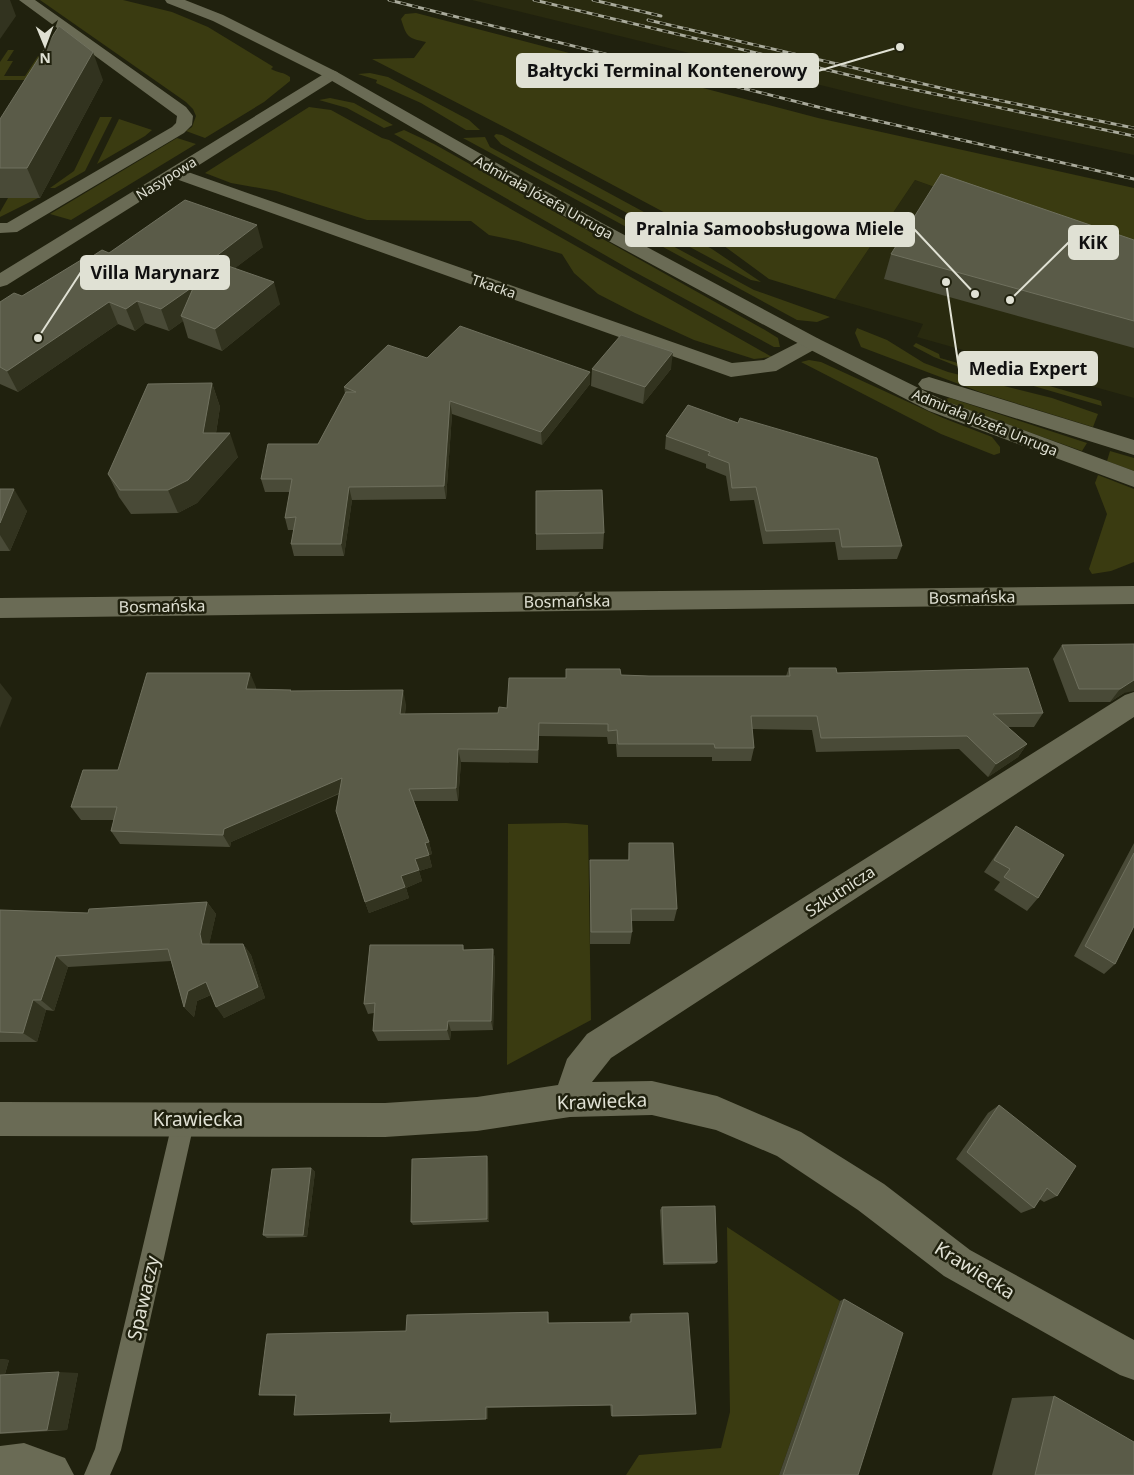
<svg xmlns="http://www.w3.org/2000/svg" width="1134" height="1475" viewBox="0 0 1134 1475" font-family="'Noto Sans',sans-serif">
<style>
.built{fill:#292a0f}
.green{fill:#3a3b11}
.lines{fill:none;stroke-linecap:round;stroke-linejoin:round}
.lane{fill:#6a6b55;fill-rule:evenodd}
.street{fill:#6a6b55;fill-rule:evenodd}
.secondary{fill:#6a6b55;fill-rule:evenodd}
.rail-casing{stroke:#a9aa9b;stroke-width:3}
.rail{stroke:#20210e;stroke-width:2;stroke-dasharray:6;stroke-linecap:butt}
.wall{fill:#494a37}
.shaded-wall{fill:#32331f}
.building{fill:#5a5b48;stroke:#6f705e}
.labels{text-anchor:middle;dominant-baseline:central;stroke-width:5;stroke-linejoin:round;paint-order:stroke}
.far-street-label{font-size:14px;fill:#e0e1d4;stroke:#20210e}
.street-label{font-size:16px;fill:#e0e1d4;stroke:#20210e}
.near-street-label{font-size:19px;fill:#e0e1d4;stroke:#20210e}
.leader{fill:none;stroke:#e0e1d4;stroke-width:2}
.callout-dot{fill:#e0e1d4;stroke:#20210e;stroke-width:2}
.callout{fill:#e0e1d4;stroke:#e0e1d4;stroke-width:2}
.callout-label{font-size:18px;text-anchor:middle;font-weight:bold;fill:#111}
</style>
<rect width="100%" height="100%" fill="#20210e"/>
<path class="built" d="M472 0H1134V155L914 108Z
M915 180 1134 258V398L917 337 923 324 835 299Z"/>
<path class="green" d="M40 0H123L172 12 208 27 272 66 273 67 271 69C278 73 284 72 290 77V81L264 102 205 138 186 131 192 127 196 116 193 109 186 102Z
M416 13 818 118 1134 188V258L915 180 835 299 769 279 716 240 508 129 372 59 414 58 426 42C407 38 407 37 401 19L405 14Z
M8 50H14L7 61H13L4 76H25L38 56H50L35 80H0V62Z
M370 73 388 77 469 120 480 130H466L421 103 376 83 377 80 358 74Z
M330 98 354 103 393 125 384 128 347 108 319 100Z
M309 107 331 110 382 138 389 140 772 357 754 359 694 340 635 313 598 294 574 273 562 254 518 241 489 235 471 221 367 220 276 191 231 183 205 173Z
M100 117H112L85 171 55 188H50L74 171Z
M119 119 152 130 145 136 97 164Z
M404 130 434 144 765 330 778 338 780 347H774L631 270 394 134Z
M496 134 502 135 712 249 761 282 751 280 538 165 501 144 494 136Z
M485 137 490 147 754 290 830 317 817 322 797 320 463 138Z
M177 138 196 144 71 220 50 214Z
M8 198H38L0 217V212Z
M857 328 887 340 924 363 948 372 1052 398 1098 414 1093 427 980 392 861 347 855 333Z
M916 343 939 354 940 358 958 363 963 361 1101 401 1102 406 1020 382 964 369 934 357 913 346Z
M809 360 821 362 943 418 992 437 1000 447V453L994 455 941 434 801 362Z
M950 398 1087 443 1082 451 945 402V399Z
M1110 451 1134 458V471L1107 461Z
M1098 475 1134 489V562L1111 571 1092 574 1089 569 1107 514 1095 483Z
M566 823 588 825 591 1020 507 1065 508 824Z
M727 1227 840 1301 779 1475H626L639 1455 721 1448 730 1412Z"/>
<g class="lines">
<path class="lane" d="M184 1108 192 1111 195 1119 121 1450 110 1475H84L95 1449 173 1119 176 1111Z"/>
<path class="street" d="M19 0H35L186 107 193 116 192 125 184 133 17 232 0 233V223H7L172 127 176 123 177 116Z
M332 70 337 72 340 75 337 78 188 172 732 363 764 360 805 339 812 337 819 339 822 343 819 347 776 371 731 377 176 179 7 285 0 287V273L327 72Z
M1134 692V717L611 1058 592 1082 652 1081 717 1096 801 1132 884 1184 970 1250 1134 1340V1380L1120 1375 944 1276 858 1210 777 1156 716 1130 652 1115 570 1117 477 1131 385 1137 0 1136V1102L385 1103 477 1097 558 1085 567 1059 587 1034 1125 695Z
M24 1443 65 1458 74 1475H0V1446Z"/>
<path class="secondary" d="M165 0H185L223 15 337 72 602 223 819 339 945 401 1134 471V487L929 411 805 347 590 231 327 78 213 21 167 3Z
M929 377 1134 440V455L922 389 918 384 922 379Z
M1134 586V604L0 618V598Z"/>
<g class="rail-casing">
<path id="rail" d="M389 0 838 112 1134 179
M534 0 878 82 1134 136
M593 0 661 16
M648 20 958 92 1134 128"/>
</g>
<use href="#rail" class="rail"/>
</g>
<path class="wall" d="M103 80 40 198H0V119Z
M1134 240V348L884 279 891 254Z
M263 247 235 268 280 304 222 351 188 338 183 321 169 331 145 323 135 331 118 324 18 392 0 384V302L22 296 85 261 109 253Z
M427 358 590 384 542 445 452 414 446 499 352 500 344 556H294L291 544 294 530H288L285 518 290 492H265L261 479 318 444 345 394 344 387Z
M592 369H671L643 404 591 386Z
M212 383 220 407 216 433 238 457 197 503 178 513 131 514 119 497 108 474Z
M688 405 902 546 897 559 838 560 835 542 763 544 754 500 730 501 726 476 706 468V464L665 449 666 436Z
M0 489 27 511 10 551H0Z
M604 533 603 549 536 550V534Z
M1134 644 1124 693 1110 702H1069L1053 659 1062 645Z
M789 668 837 673 1043 713 1034 727H1008L1027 744 1018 757 988 777 959 749 816 752 812 730 752 729 754 748 751 761H712V757H617L616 744H608L607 737 539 736 538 763 461 762 458 801H414L429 842 432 854 429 855 432 867 419 871 422 881 406 888 409 898 369 913 365 902 339 794 231 842 230 847 120 844 111 831 114 820H81L71 807 118 770 256 687V689L291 690V691L406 704 405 714 498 713 566 678 621 675 649 676H786Z
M1016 826 1038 898 1027 911 994 890 1000 882 984 872 1006 840Z
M629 843 677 909 674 921H631L632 932 630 944H590V860H628Z
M1134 843V926L1115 964 1104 974 1074 956Z
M207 902 216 914 209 944H243L251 955 265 998 224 1018 211 995 197 1001 194 1017 184 1007 171 961 68 967 54 1011 46 1010 37 1042H0V910L88 913Z
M463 945 464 950 493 949 495 960 493 1030 451 1031 450 1040 378 1041 373 1031 374 1013 368 1014 364 1004Z
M999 1105 1057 1196 1044 1202 1039 1199 1034 1208 1021 1213 956 1159 988 1113Z
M487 1156 488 1160 489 1222 413 1225 411 1222Z
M311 1168 315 1172 307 1237 267 1238 263 1235Z
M662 1207 717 1262 715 1264 663 1265 660 1210Z
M844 1299 858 1475H779L840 1301Z
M548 1312 549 1323 630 1322 629 1317 631 1314 696 1414 611 1416 610 1405 488 1408V1419L395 1422 391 1413 296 1396 259 1395Z
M0 1359 9 1360 5 1374 78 1373 67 1430 0 1434Z
M1054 1396 1134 1475H992L1012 1398Z"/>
<path class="shaded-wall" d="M0 0H10L16 16 0 39Z
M93 52 103 80 40 198 27 168Z
M257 225 263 247 218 281 211 260Z
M274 282 280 304 222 351 215 329Z
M194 286 181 316 183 321 169 331 161 309Z
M137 301 145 323 135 331 126 309Z
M109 302 118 324 18 392 7 371Z
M673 352 671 369 643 404 645 387Z
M590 372V384L542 445 541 432Z
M212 383 220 407 213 452 230 433 238 457 197 503 178 513 168 490 203 433Z
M450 401 452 414 446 499 444 486Z
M349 487 352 500 344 556 341 544Z
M14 489 27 511 10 551 0 535V523Z
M250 673 256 687 252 703 246 689Z
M1134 680V691L1124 693 1110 702 1120 689Z
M0 683 12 698 0 728Z
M403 690 406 704 403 728 400 714Z
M1027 744 1018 757 988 777 996 764Z
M458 749 461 762 458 801 456 788Z
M342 778 346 790 231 842 230 847 223 835 224 829Z
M429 842 432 854 429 855 432 867 419 871 422 881 406 888 409 898 369 913 365 902 401 876 415 859 425 843Z
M207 902 216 914 209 945 202 944 200 934Z
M243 944 251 955 265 998 224 1018 216 1007Z
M493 949 495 960 493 1030 491 1021Z
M56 956 68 967 54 1011 41 1000Z
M206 982 215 993 197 1001 194 1017 184 1007 188 991Z
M33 1000 46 1010 37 1042 23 1033Z
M448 1021 451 1031 450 1040 447 1030Z
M487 1156 488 1160 489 1222 487 1219Z
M311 1168 315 1172 307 1237 303 1235Z
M0 1359 9 1360 4 1377H0Z
M59 1372 78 1373 67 1430H47Z
M486 1407 488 1408V1419H486Z"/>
<path class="building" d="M59 26 93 52 27 168H0V119Z
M941 174 1134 240V321L891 254Z
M185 200 257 225 211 260 274 282 215 329 181 316 194 286 161 309 137 301 126 309 109 302 7 371 0 367V302L14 293 22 296 81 260 85 261 102 250 109 253Z
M460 326 590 372 541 432 450 401 444 486 349 487 341 544H291L296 517 285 518 292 479H261L268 444H318L346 392H356L344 387 388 345 427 358Z
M621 335 673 352 645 387 592 369Z
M212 383 203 433H230L188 480 168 490H120L108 474 148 384Z
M688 405 738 423 740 418 877 458 902 546 842 547 839 529 766 531 756 487 732 488 729 463 708 455 710 452 666 436Z
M0 489H14L0 523Z
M602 490 604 533 536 534V491Z
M1134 644V680L1120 689H1079L1062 645Z
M789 668H836L837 673 1028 668 1043 713 993 714 1027 744 996 764 967 736 821 738 817 716H751L754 748H715L714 744H618L617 730 608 731V724L539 723 538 750 458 749 456 788 409 789 429 842 425 843 429 855 415 859 419 870 401 876 405 887 365 902 336 811 342 778 224 829 223 835 111 831 117 807H71L83 770H118L147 673H250L246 689 291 690 290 691 403 690 400 714 498 713 499 707 507 708 509 678H566V669H620L621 675 649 676H790Z
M1016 826 1064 855 1038 898 1004 877 1010 869 994 860Z
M629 843H673L677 909H631L632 932H591L590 860H629Z
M1134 853V926L1115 964 1085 946Z
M207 902 200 934 202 944H243L258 987 216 1007 206 982 188 991 184 1007 168 949 56 956 41 1000H33L23 1033 0 1032V910L88 913 89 909Z
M370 945H463V950L493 949 491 1021H448L447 1030 373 1031 375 1003 364 1004Z
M999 1105 1076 1166 1057 1196 1047 1188 1034 1208 967 1152Z
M487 1156V1219L411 1222 412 1159Z
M311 1168 303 1235H263L272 1169Z
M715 1206 717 1262 664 1263 662 1207Z
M844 1299 903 1333 858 1475H783Z
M548 1312V1323L631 1322V1314L688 1313 696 1414 612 1416V1405L486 1407V1419L390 1422 391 1413 294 1415 296 1395H259L267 1334 406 1331 407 1315Z
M59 1372 47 1430 0 1433V1375Z
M1054 1396 1134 1442V1475H1035Z"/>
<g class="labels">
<g class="far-street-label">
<text transform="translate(166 178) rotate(-32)">Nasypowa</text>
<text transform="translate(544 197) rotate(29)">Admirała Józefa Unruga</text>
<text transform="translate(494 286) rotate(19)">Tkacka</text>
<text transform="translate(985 422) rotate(22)">Admirała Józefa Unruga</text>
</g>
<g class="street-label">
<text transform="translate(972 597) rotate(-1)">Bosmańska</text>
<text transform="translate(567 601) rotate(-1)">Bosmańska</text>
<text transform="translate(162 606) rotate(-1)">Bosmańska</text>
<text transform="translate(840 891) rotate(-33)">Szkutnicza</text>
</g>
<g class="near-street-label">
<text transform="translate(602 1101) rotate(-2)">Krawiecka</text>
<text x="198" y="1119">Krawiecka</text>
<text transform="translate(975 1270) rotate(32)">Krawiecka</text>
<text transform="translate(143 1298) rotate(-77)">Spawaczy</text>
</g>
</g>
<path class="leader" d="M900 47L818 71M975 294L914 229M1010 300L1069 242M38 338L81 272M946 282L959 369"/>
<g class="callout-dot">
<circle cx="900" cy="47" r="5"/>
<circle cx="975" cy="294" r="5"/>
<circle cx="1010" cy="300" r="5"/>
<circle cx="38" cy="338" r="5"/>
<circle cx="946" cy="282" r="5"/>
</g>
<g class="callout">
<rect x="517" y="54" width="301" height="33" rx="5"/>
<rect x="626" y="213" width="288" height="33" rx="5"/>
<rect x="1069" y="226" width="49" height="33" rx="5"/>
<rect x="81" y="256" width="148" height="33" rx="5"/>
<rect x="959" y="352" width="138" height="33" rx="5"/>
</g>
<g class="callout-label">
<text x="667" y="77">Bałtycki Terminal Kontenerowy</text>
<text x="770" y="235">Pralnia Samoobsługowa Miele</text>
<text x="1093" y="249">KiK</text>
<text x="155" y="279">Villa Marynarz</text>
<text x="1028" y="375">Media Expert</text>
</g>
<g transform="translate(45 45) rotate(179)" stroke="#20210e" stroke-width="4" paint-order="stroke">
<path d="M0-4L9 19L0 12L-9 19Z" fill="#e0e1d4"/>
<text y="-8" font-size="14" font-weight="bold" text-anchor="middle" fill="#e0e1d4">N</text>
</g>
</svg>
